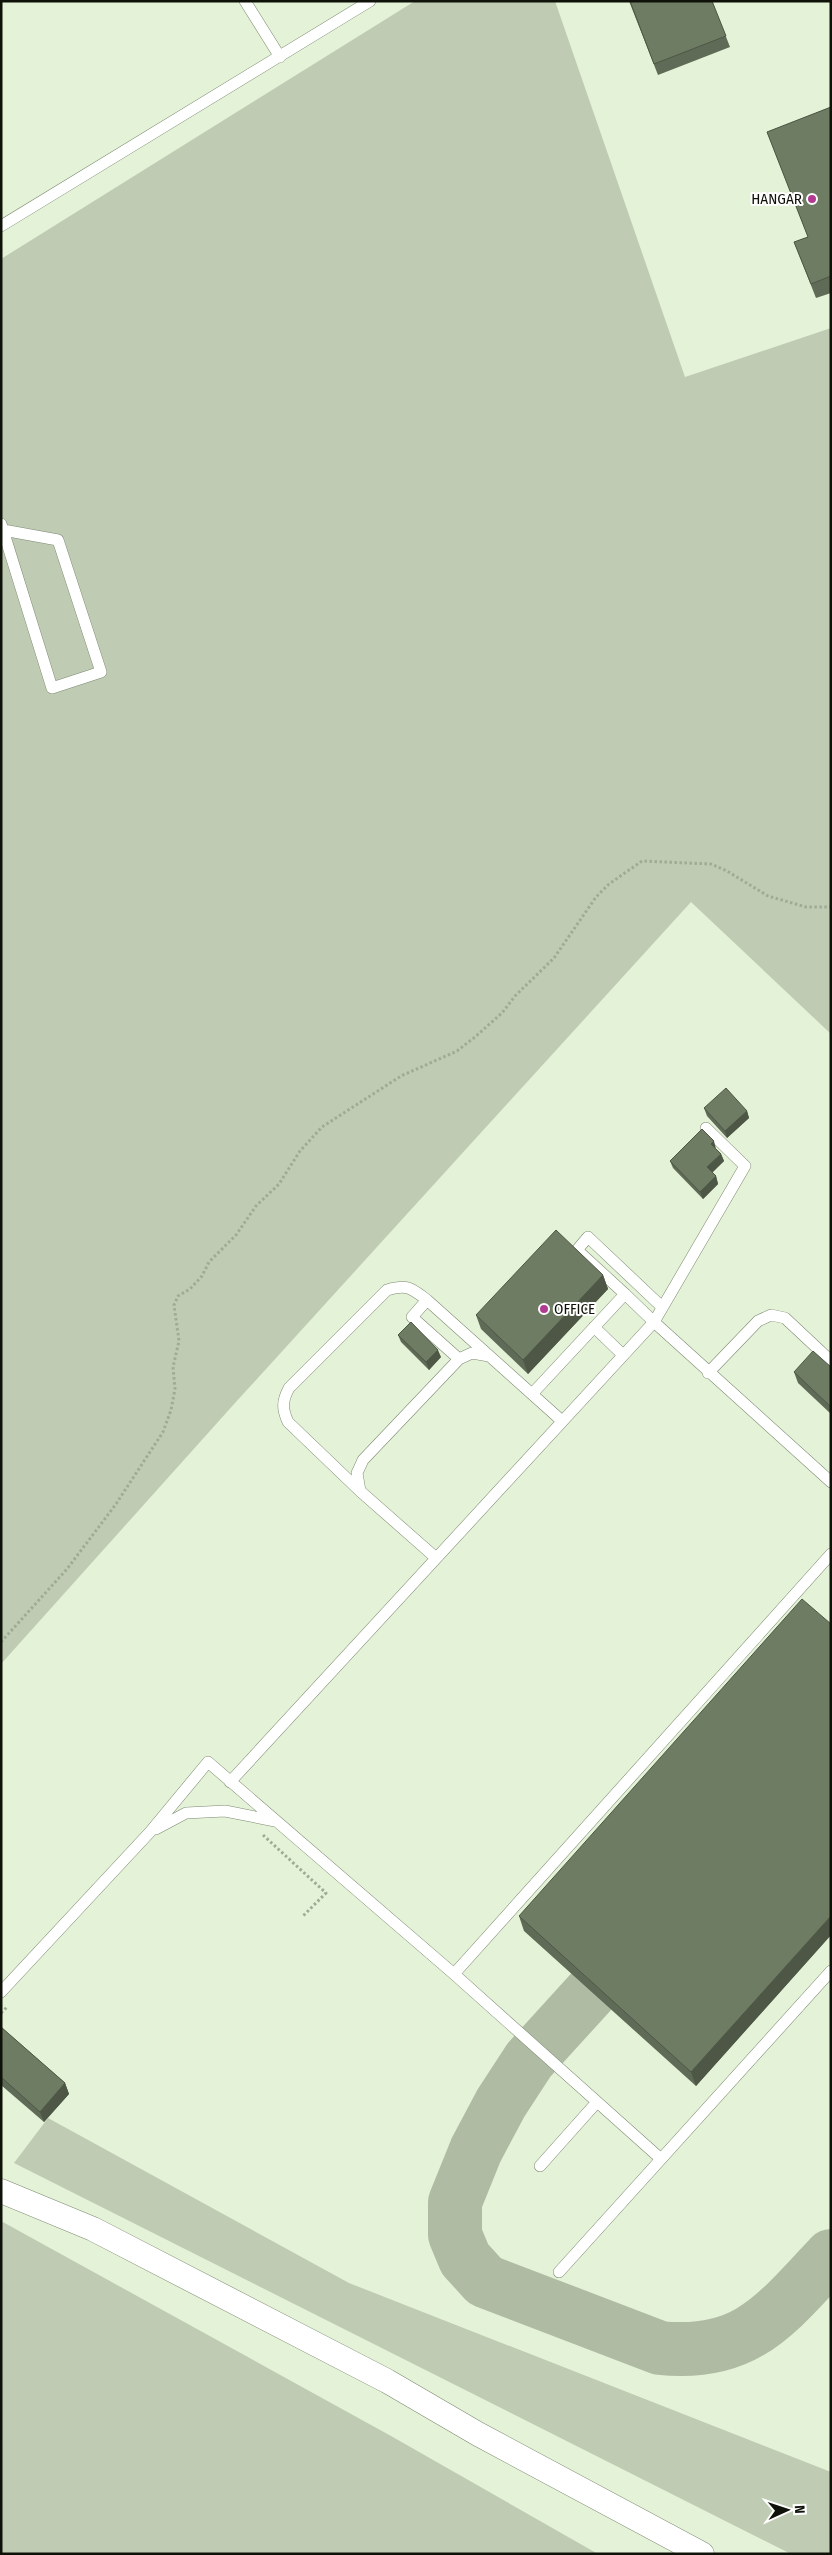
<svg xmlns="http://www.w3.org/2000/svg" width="832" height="2555" viewBox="0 0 832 2555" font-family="'Fira Sans Condensed',sans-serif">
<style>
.green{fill:#bfccb3}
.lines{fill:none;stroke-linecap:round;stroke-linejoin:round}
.taxiway{stroke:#b0bba4;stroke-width:54}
.lane-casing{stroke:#7d8971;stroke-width:12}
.street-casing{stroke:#7d8971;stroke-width:25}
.path{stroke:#a0ab96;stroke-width:3;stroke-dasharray:2.5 2.5;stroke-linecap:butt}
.lane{stroke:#fff;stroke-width:11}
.street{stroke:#fff;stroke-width:24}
.wall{fill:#5f6b56}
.shaded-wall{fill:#4e5746}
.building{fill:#6f7c64;stroke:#4e5746}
.poi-dot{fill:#b23b92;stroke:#fff;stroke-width:2}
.labels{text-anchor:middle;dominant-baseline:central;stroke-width:4;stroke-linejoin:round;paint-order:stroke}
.poi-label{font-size:15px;fill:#0e1209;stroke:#fff;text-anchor:end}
</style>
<rect width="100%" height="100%" fill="#e4f2d7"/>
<path class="green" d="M415 1H555L685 377 831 328V1034L691 902 235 1403 1 1664V259Z
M48 2118 349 2283 831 2472V2554H791L14 2163Z
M1 2221 391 2436 598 2554H1Z"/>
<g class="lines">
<path class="taxiway" d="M590 1993 529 2060 501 2103 476 2150 455 2202V2235L465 2259 485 2281 660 2348C747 2357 776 2314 831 2256"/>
<g class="lane-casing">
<path id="lane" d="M245 1 280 57
M1 226 370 1
M1 524 3 530 52 688 101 672 58 540 3 530
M625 1294 654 1322 745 1166 706 1128
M427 1300C411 1288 408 1284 387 1290L289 1388C282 1401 282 1409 288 1422L360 1491 435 1557
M594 1327 623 1355
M459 1359 412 1317 427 1300 562 1421
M708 1373 758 1321 771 1315 785 1318 831 1361
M532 1394 625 1294 577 1250 588 1237 662 1307
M360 1491 357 1473 363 1460 459 1359 472 1353 489 1356
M230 1782 654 1322 831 1482
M156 1829 186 1813 225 1811 275 1821
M454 1974 831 1554
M1 1992 150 1832 208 1762 454 1974 661 2159
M540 2166 597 2102
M559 2272 831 1971"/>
</g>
<g class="street-casing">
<path id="street" d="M1 2191 93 2229 387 2381 478 2434 702 2554"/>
</g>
<path class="path" d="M1 1642 67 1569 116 1504 163 1432 171 1410 175 1389 173 1367 179 1341 174 1305 178 1296 190 1289 202 1276 209 1262 236 1235 256 1206 279 1184 300 1151 322 1127 401 1076 457 1051 475 1037 502 1013 515 996 554 958 596 897 609 884 642 861 711 864 727 871 768 896 806 907H831
M263 1835 326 1893 302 1917
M1 2013 7 2007"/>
<use href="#lane" class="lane"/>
<use href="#street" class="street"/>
</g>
<path class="wall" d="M629 1H712L730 47 658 75Z
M831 107V293L816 298 794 242 808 237 767 132Z
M704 1108 747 1111 749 1118 727 1138 707 1116Z
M716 1149 721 1154 724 1161 712 1172 716 1176 718 1184 703 1199 673 1168 670 1161Z
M603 1275 608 1289 528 1374 481 1329 476 1315Z
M398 1335 441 1357 429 1370 401 1342Z
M831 1367V1414L798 1383 794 1372Z
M831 1624V1935L696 2086 524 1931 519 1916Z
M1 2027 65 2083 69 2094 44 2122 1 2085Z"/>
<path class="shaded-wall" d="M747 1111 749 1118 727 1138 725 1131Z
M714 1141 716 1149 714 1151 711 1144Z
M721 1154 724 1161 710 1175 707 1167Z
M716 1176 718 1184 703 1199 700 1192Z
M603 1275 608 1289 528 1374 523 1360Z
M438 1350 441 1357 429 1370 426 1362Z
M831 1916V1935L696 2086 691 2072Z
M65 2083 69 2094 44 2122 40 2112Z"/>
<path class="building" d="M630 1H712L726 36 654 64Z
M831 107V276L811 284 794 242 808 237 767 132Z
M726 1088 747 1111 725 1131 704 1108Z
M702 1129 714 1141 711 1144 721 1154 707 1167 716 1176 700 1192 670 1161Z
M556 1230 603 1275 523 1360 476 1315Z
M411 1322 438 1350 426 1362 398 1335Z
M813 1351 831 1367V1407L794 1372Z
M802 1599 831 1624V1916L691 2072 519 1916Z
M1 2027 65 2083 40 2112 1 2077Z"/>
<g class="poi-dot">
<circle cx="812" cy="199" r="5"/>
<circle cx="544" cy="1309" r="5"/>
</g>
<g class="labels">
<g class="poi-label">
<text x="802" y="199">HANGAR</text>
<text x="554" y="1309" text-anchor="start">OFFICE</text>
</g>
</g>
<rect width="832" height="2555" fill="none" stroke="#0e1209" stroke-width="5"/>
<g transform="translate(787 2510) rotate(87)" stroke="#ffffff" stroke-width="4" paint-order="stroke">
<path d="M0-4L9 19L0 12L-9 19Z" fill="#0e1209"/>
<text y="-8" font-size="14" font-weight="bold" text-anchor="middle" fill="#0e1209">N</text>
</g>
</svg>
